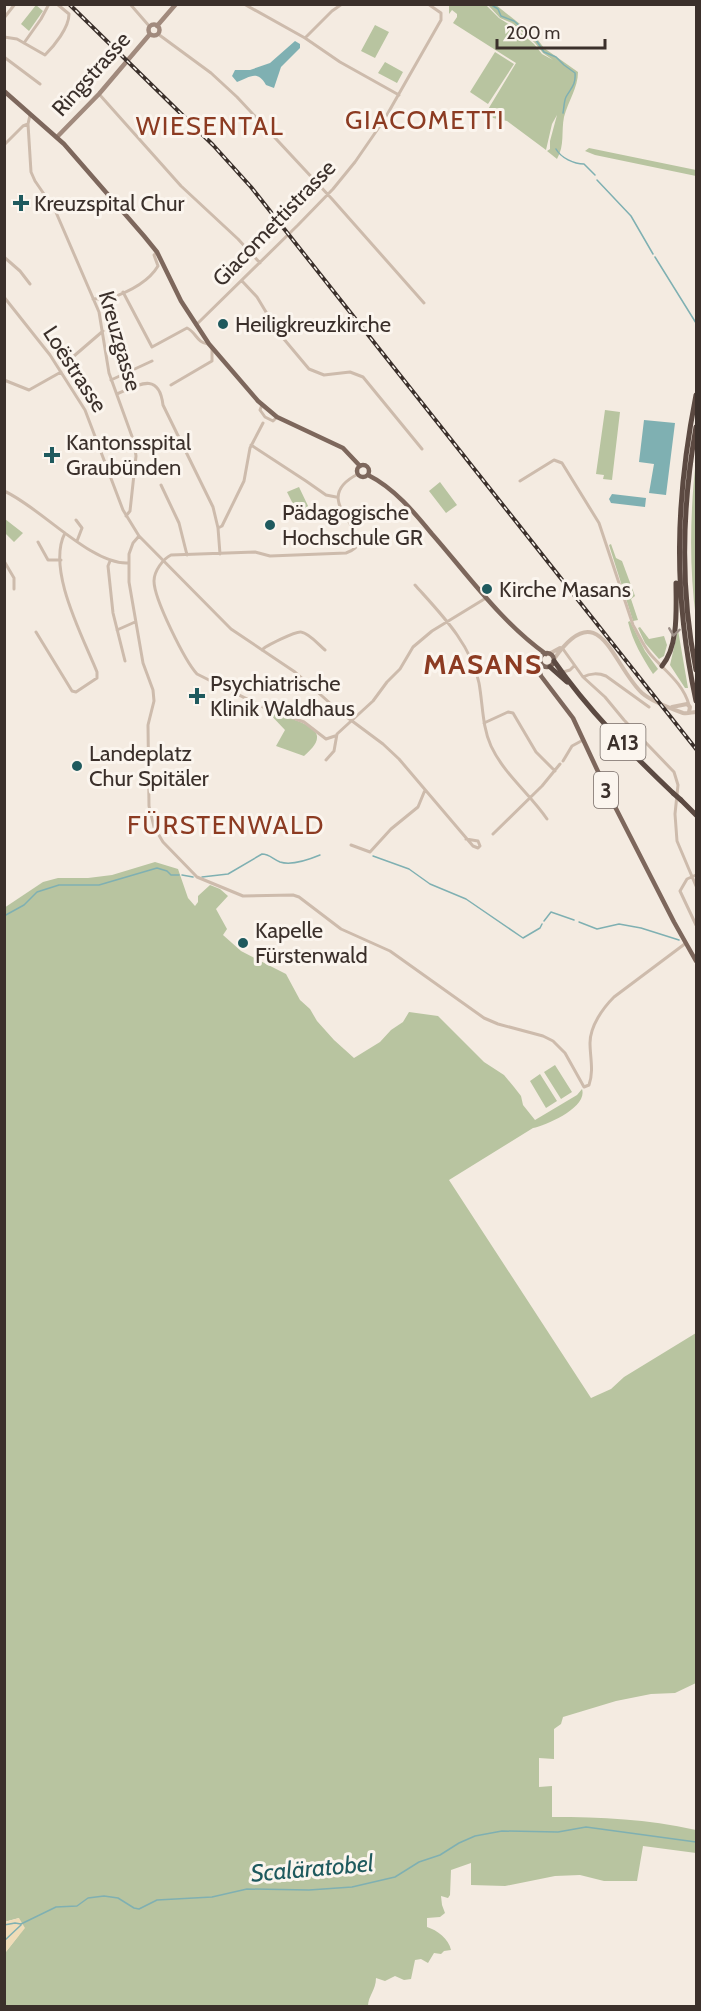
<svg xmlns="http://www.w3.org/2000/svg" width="701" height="2011" viewBox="0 0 701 2011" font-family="Cabin,sans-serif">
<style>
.green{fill:#b8c4a0}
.sand{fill:#efdcb8}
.water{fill:#7fb0b2}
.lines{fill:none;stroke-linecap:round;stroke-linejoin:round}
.stream{stroke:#7fb0b2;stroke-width:1.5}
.minor{stroke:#cdbbac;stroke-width:3}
.tertiary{stroke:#cdbbac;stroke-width:4}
.secondary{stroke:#a18a7d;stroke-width:4.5}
.primary{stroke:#7d675c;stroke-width:4.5}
.motorway{stroke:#5c4a42;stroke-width:5}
.rail-casing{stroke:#3b302b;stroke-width:4}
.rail{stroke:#fbf5ee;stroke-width:1.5;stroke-dasharray:4.5;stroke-linecap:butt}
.motorway-bridge{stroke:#5c4a42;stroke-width:5}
.oneway{stroke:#9c8e87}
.poi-dot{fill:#1f5a5e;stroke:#fbf5ee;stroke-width:2}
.labels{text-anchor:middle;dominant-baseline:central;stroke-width:6;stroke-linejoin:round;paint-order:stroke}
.shield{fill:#fbf5ee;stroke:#756b66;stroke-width:1.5}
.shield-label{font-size:21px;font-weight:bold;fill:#3b302b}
.street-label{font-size:22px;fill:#3b302b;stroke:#fbf5ee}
.poi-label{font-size:22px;fill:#3b302b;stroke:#fbf5ee;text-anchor:start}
.water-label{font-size:24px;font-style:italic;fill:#1f5a5e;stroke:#fbf5ee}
.quarter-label{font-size:26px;letter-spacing:1.5px;fill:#8c3b22;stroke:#fbf5ee}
.district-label{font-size:28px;font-weight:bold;letter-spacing:1.5px;fill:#8c3b22;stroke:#fbf5ee}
</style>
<rect width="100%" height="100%" fill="#f4ebe1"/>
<path class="green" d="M36 5 43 11 29 31 21 24Z
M449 5H486L499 18 515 28 534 44 542 54 553 60 543 53 535 43 512 23 500 18 488 5H496L535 36 544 48 578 72C578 88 568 101 564 117 561 132 565 145 557 159L547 151 550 149V141L557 115 552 124 546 150 507 121 484 116 516 63 453 23 457 17V14L452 10 449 14Z
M375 25 389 32 375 58 361 51Z
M495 52 514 64 488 104 470 92Z
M385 62 403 72 397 83 378 73Z
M589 148 696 170V176L595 155 585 151Z
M605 410 620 412 612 480 603 479 604 475 596 474Z
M696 459V619C689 566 690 513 696 459Z
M440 482 457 505 446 513 429 491Z
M299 487 309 508 298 514 287 492Z
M5 519 23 533 14 542 5 533Z
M611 544 616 558 622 561 635 596 631 599 638 620 633 621 609 545Z
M630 621 645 651 658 669 653 674C642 657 633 642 628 622Z
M640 627 649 639 664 636 667 645 664 656 659 659 645 643 638 628Z
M678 630 688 688H685L670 665Z
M267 711C278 715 316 723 317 736 318 744 309 751 304 756L276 746 285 730Z
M155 862 178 869 188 898 195 906 198 902V896L210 885 220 889 228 896 216 909 227 929 223 935 241 951 286 974 300 1000 310 1009 317 1021 334 1040 354 1058 380 1042 391 1030 403 1022 409 1012 438 1016 484 1062 504 1075 514 1087 521 1096 523 1105 535 1120 577 1095 582 1089C588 1107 547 1125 533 1128L449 1180 591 1398 611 1389 624 1377 696 1333V1683L675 1693 651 1694 616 1701 563 1717 561 1724 554 1729V1759L539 1758V1787L552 1786V1817C603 1817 646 1819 696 1830V1853L643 1846 637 1881H604L580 1875 555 1876 505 1886 471 1885V1863L451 1870 450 1895 448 1898 441 1896 442 1905 445 1913 440 1917 427 1918V1927C437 1930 449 1939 451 1950L444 1951 441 1954 434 1953 428 1963 421 1959 415 1960 411 1979 404 1980 395 1976 385 1981 376 1978C376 1990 368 1996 368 2006H5V1953L19 1935V1918L4 1922V908L43 882 58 878H88L112 875Z
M555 1065 572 1092 561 1099 544 1072Z
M540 1074 557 1101 546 1108 530 1081Z"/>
<path class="sand" d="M19 1918 25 1928 5 1953V1922Z"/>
<path class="water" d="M295 41 300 44V48L281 67 274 88 266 85C257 69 249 78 237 82L232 76 235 70H250L270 63Z
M644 420 675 423 666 495 649 493 654 464 639 462Z
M612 494 646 498 645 507 611 503 609 499Z"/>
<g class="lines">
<path class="stream" d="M490 4 498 9 501 16 514 21 536 40 544 52 556 57 564 65 575 73C576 85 571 88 566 97 564 101 564 108 563 113
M556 149C561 158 574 164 584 164L595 175
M597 180 631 216 653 254
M655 257 696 323
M373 856 409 869 430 884 466 899 523 938 540 928 542 924
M182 875 193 877
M202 877 228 874 262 854C269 854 273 859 280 862 292 866 308 860 320 855
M4 916 24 905 37 892 59 885H99L157 868 167 871 171 875H179
M544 921 551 912 574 920
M579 922 597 929 619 924 641 928 679 940
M4 1925 15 1923 21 1924 56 1907 77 1906 88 1898 104 1896 118 1898 134 1908 139 1909 157 1900 212 1897 247 1889 309 1890 352 1887 395 1877 419 1862 440 1855 459 1843 475 1836 502 1831 558 1832 586 1827 696 1842
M4 1941 21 1925"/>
<path class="minor" d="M130 4 150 27
M244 4 305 38 340 62 399 95
M4 18 15 4
M158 34 211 73 237 97 332 199 424 303
M4 37 17 39 45 55C54 46 69 28 69 14L57 4
M305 38 332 11 342 4
M24 43 41 19 49 4
M4 57 40 84
M99 94 181 186 238 239 260 263
M30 115 28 124 31 172 35 181 55 210 99 312 109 373 134 442 136 456 130 511 126 516
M4 145 23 126 28 124
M4 257 20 271 30 284
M242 281 257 297 278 332 309 369 324 375 350 372 363 377 422 449
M123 292 152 347 187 328C196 332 197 343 208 344
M4 297 50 355 85 410 123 510 139 536 231 629 295 672 340 712 383 744 399 759 473 846 478 848 480 846 478 841 466 839
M93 299C98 298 103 300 108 299 126 293 148 283 158 266L154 255 157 252
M196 325 298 225 333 189 355 162 384 120 441 20V13L428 4
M67 362 103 331
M4 380 29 390 61 372
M111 380 152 361
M171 385 212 361V348
M117 394C138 385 159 371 163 405L213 507 218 528 220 554
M262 405 260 410 265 417 273 421 277 417
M251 445 306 481 326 495 336 497
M520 481 554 460 562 463 599 523 633 625C639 635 643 646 651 655 665 671 683 683 689 705
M161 485 179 523 187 555
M4 491C39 506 91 565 128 563
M76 520 82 528 77 541
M218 528 222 526 244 481 250 448 263 423
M139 536 133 543 129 554V582L143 663 153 690 154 701 148 725 149 806 154 827 163 842 197 877 243 896 293 895 299 897 341 929 390 951 484 1018 498 1024 543 1036 553 1041 565 1053 584 1087 589 1085C594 1071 590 1057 590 1043 590 1026 603 1008 614 997L686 943
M38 542 48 560H61
M4 561 14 578V589
M110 561 108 566 113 613 125 661
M415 585C441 614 471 644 479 683 483 705 482 726 491 746 504 774 530 794 547 819
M117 630 135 622
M36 632 72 691 76 692 97 678V672C83 637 46 569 65 533
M563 649 583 677 605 697 624 720 674 772 678 785 675 814 677 841 696 886
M262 650C265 646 296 631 301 632 309 633 319 645 325 650
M563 672 570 670 574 666
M583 677C590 673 599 673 606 676L649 707
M484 723 508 712 513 713 536 752 555 771
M335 736 326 739 304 722 263 707 197 674C185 661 154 599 154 581 154 571 163 559 171 555L255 552 270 556 346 553C389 538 301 503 358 474
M326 760 334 751 337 734 373 701 387 682 400 669 413 647 432 631 486 598
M563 761 572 746 583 740
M493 834 542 786 560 764
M351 845 370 852 391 829 418 807 425 790
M696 875 687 879 680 891 696 925"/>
<path class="tertiary" d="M549 654 560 648
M554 659C600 593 612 665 642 693 651 701 672 709 683 713 688 714 692 712 696 712
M672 707 687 704 690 707 689 712"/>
<path class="secondary" d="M148.5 30a5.5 5.5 0 1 1 11 0a5.5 5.5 0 1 1-11 0Z
M157 26 176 4
M57 137 99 94 150 34"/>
<path class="primary" d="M4 91 64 144 144 236 157 252 181 301 209 344 258 401 277 417 343 448 360 466
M357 471a6 6 0 1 1 12 0a6 6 0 1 1-12 0Z
M368 475C394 488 414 512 432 534 468 575 501 622 546 654
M540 660a7 7 0 1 1 14 0a7 7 0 1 1-14 0Z
M541 663 539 670 541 676 573 718 608 793 674 922 696 961"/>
<path class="motorway" d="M696 395C675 502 673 594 696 701
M696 427C682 507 680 590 696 670
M554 661C588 710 631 753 673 793
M662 666C679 645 676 609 676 583
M550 667 567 682
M681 800 696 815"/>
<g class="rail-casing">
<path id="rail" d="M69 4 213 145 251 187 696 749"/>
</g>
<use href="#rail" class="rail"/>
<path class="motorway-bridge" d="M673 793 681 800"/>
</g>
<defs><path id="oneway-chevron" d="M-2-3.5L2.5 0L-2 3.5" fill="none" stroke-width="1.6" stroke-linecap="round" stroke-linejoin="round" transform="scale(1.5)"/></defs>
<use class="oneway" href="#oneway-chevron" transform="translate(674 632) rotate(98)"/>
<g class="poi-dot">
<path d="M18 194h6v6h6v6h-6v6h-6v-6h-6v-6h6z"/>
<circle cx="223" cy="324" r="6"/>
<path d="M49 446h6v6h6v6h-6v6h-6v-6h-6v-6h6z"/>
<circle cx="270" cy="525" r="6"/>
<circle cx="487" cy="589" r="6"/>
<path d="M194 687h6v6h6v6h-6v6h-6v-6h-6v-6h6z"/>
<circle cx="77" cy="766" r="6"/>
<circle cx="243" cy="943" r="6"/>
</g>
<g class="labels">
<g class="shield">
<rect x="600.5" y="724" width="45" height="36" rx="4.5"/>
<rect x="594" y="772" width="24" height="36" rx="4.5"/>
</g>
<g class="shield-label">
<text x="623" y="742">A13</text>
<text x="606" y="790">3</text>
</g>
<g class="street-label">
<text transform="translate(91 74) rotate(-48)">Ringstrasse</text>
<text transform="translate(274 223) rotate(-46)">Giacomettistrasse</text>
<text transform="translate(120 341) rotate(74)">Kreuzgasse</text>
<text transform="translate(75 369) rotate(57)">Loëstrasse</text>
</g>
<g class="poi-label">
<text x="34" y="203">Kreuzspital Chur</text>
<text x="235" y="324">Heiligkreuzkirche</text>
<text x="66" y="442">Kantonsspital<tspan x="66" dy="25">Graubünden</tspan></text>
<text x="282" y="512">Pädagogische<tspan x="282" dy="25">Hochschule GR</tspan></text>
<text x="499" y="589">Kirche Masans</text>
<text x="210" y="683">Psychiatrische<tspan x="210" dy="25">Klinik Waldhaus</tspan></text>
<text x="89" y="753">Landeplatz<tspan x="89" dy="25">Chur Spitäler</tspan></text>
<text x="255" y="930">Kapelle<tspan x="255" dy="25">Fürstenwald</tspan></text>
</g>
<g class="water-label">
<text transform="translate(312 1868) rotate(-5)">Scaläratobel</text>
</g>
<g class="quarter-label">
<text x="425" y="120">GIACOMETTI</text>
<text x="210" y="126">WIESENTAL</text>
<text x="226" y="825">FÜRSTENWALD</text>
</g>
<g class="district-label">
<text x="483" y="664">MASANS</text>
</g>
</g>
<rect width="701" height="2011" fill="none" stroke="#3b302b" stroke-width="12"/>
<path d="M497 39v9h108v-9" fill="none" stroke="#3b302b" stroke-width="3"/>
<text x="506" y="39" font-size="18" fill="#3b302b" stroke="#fbf5ee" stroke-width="4.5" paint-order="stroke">200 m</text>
</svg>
